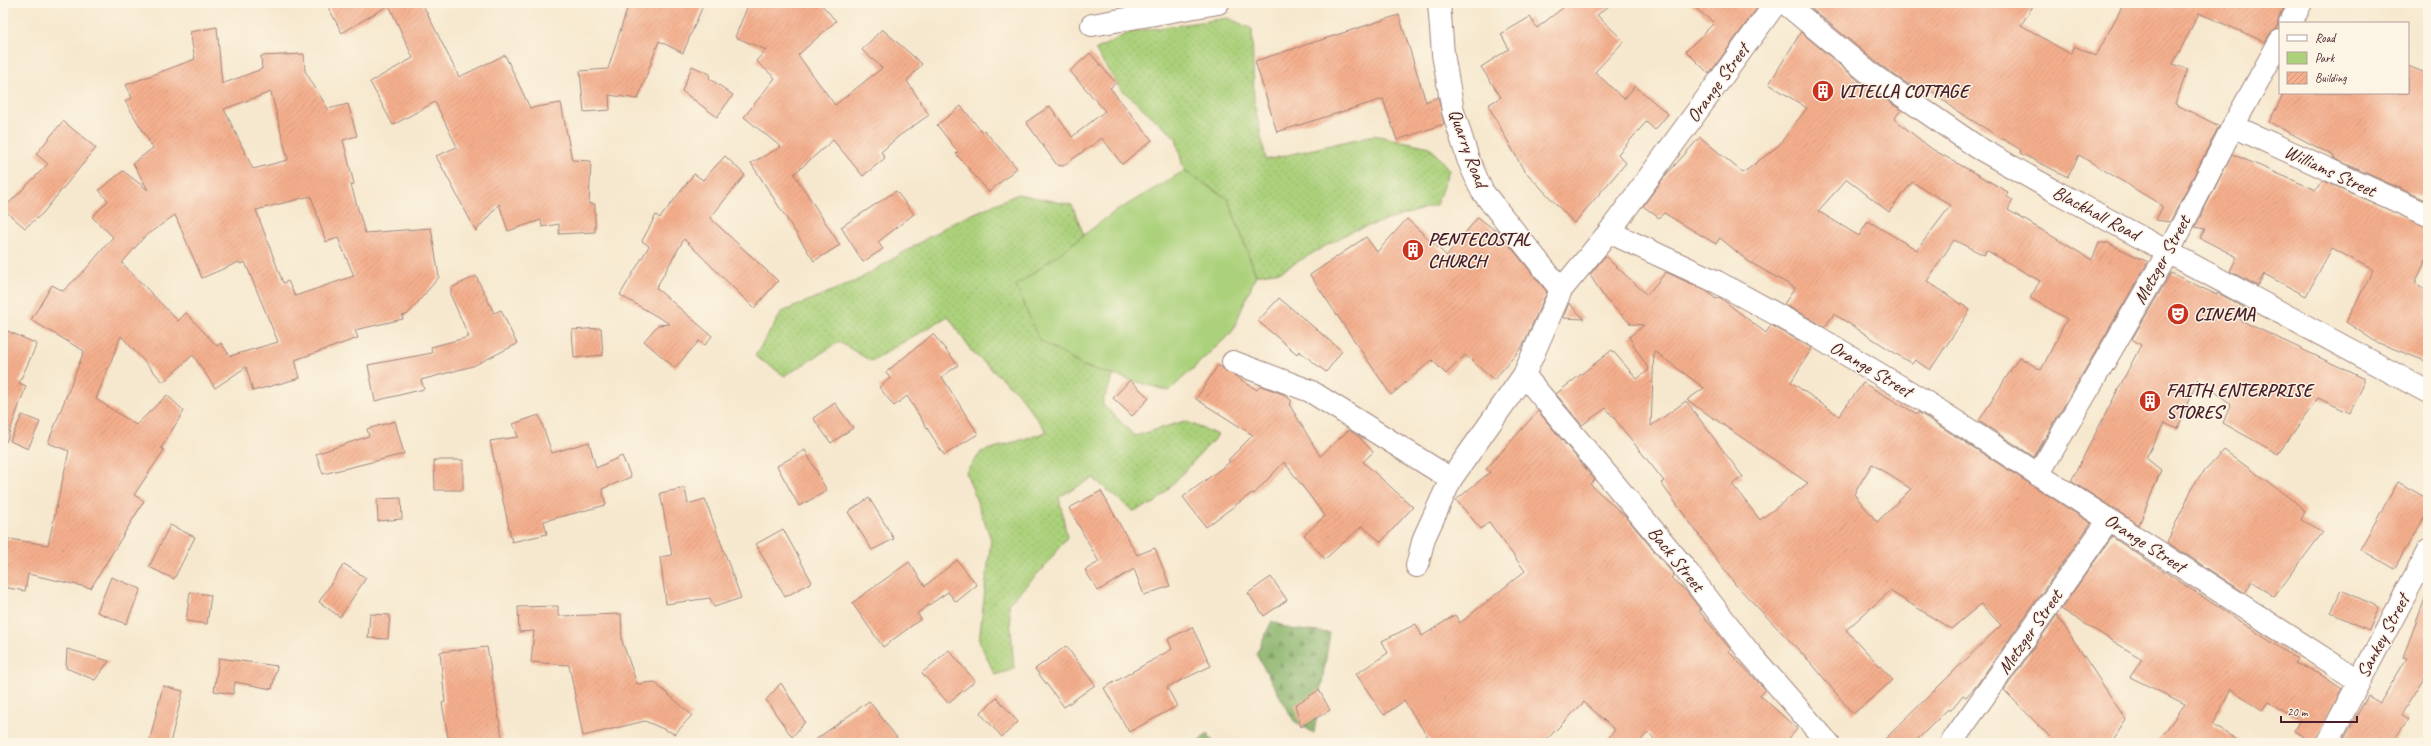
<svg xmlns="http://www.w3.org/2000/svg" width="2431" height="746" viewBox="0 0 2431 746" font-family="Caveat,sans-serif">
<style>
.grass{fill:url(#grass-dots);stroke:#7b7853}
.forest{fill:url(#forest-firs);stroke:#6a694b}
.park{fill:#acd17b;stroke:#7b7853}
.building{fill:url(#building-hatch);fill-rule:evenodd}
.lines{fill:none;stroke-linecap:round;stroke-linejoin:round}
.street-casing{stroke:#a0847c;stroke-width:24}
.secondary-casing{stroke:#a0847c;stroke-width:24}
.street{stroke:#fff;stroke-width:22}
.secondary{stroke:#fff;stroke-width:22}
.labels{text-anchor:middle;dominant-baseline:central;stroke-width:3;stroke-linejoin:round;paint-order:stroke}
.street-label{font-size:19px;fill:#4a1f2b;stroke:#fcf5e5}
.poi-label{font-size:19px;font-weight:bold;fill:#4a1f2b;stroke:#fcf5e5;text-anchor:start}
</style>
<defs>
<pattern id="grass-dots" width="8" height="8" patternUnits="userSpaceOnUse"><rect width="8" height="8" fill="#acd17b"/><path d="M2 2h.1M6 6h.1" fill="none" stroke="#96b36a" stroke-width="1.8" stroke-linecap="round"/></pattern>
<pattern id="forest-firs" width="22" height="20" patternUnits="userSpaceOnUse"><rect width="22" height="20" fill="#89b36b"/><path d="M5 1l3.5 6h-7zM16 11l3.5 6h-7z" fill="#729158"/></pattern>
<pattern id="building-hatch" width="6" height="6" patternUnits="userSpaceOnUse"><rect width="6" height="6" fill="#f4af8d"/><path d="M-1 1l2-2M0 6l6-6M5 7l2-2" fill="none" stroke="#d3967a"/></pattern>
</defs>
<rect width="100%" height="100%" fill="#fcf5e5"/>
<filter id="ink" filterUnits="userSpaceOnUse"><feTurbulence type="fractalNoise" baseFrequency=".025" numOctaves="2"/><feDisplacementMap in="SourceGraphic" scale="8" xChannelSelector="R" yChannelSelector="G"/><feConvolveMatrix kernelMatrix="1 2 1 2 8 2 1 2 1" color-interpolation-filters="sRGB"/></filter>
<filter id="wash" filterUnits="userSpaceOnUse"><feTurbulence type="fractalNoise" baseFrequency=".012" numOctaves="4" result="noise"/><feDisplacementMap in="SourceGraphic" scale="16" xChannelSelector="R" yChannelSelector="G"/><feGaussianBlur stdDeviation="0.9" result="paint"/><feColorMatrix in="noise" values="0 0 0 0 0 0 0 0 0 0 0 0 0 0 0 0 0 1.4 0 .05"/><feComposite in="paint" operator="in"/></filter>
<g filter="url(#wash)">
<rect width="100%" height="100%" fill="#f6e8ce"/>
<path class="grass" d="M1228 18 1252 29 1254 102 1266 160 1374 135 1430 147 1449 170 1436 205 1352 231 1281 271 1256 275 1228 199 1184 171 1176 138 1120 88 1095 50 1130 32Z
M1018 194 1072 205 1084 235 1016 286 1083 366 1114 375 1102 403 1135 436 1185 421 1218 435 1155 503 1133 511 1093 478 1059 497 1067 537 1046 565 1009 603 1014 669 995 675 979 641 991 539 966 472 981 452 1047 432 1017 392 972 352 948 316 871 361 839 342 785 376 755 356 782 312 858 280 952 223Z"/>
<path class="forest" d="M1272 621 1290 629 1330 633 1314 733 1294 721 1256 654Z
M1208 733 1213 743H1197Z"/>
<path class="park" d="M1184 171 1228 199 1256 275 1232 332 1169 391 1083 366 1039 340 1016 286 1113 213Z"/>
<g id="blocks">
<path class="building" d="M326 3H422L459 77 505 55 530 108 561 103 572 160 591 161 589 204H595V232L559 234V224L542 227 541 220 508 231 499 204 476 231 436 156 457 147 435 102 393 125 370 82 413 58 389 5 342 33Z
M629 3H704L683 53 659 41 638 99 609 95 610 110 584 112 580 71 608 69Z
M749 3H820L836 21 798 55 835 105 882 68 862 50 882 29 922 64 907 81 929 115 899 136 881 152 885 158 863 176 833 140 794 174 840 245 814 261 751 163 781 147 744 117 775 78 756 61 766 50 735 37Z
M1569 3H1613L1597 15 1624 41 1595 72 1624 99 1635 86 1668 114 1655 130 1646 122 1618 154 1626 163 1574 223 1523 169 1488 105 1501 97 1481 67 1509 49 1501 34 1530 17 1537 28Z
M1689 3H1761L1709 74 1686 51 1714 23Z
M1805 3H2035L2021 25 2070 54 2074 46 2096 56 2124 3H2287L2279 17 2277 29 2269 35 2265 42 2199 13 2173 64 2188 69 2175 104 2219 126 2170 222 2156 220 2163 206 2079 155 2068 177 2020 153 2021 150 1960 113 1924 85 1918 91 1876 62Z
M1399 15 1426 102 1438 97 1444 124 1397 140 1383 99 1277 132 1255 61Z
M217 27 222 84 262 69 261 56 304 54 305 71 328 109 348 104 357 136 343 140 354 184 351 185 365 233 431 228 439 277 408 314 402 316 403 319 355 330 358 338 295 360 300 378 253 391 246 367 215 388 193 355 163 382 121 336 96 399 136 425 167 395 184 411 161 448 164 450 134 495 144 501 91 588 28 574 25 591 3 587V538L48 545 69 451 48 443 84 351 31 320 52 285 63 291 86 269 113 237 92 217 108 201 99 190 123 171 148 190 133 163 153 148 125 101 132 98 126 85 195 59 190 32ZM271 92 288 160 253 169 224 109ZM311 196 326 242 338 238 354 276 295 296 288 281 283 283 256 210ZM175 215 202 278 239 262 240 264 245 262 278 342 230 356 221 343 217 346 186 313 178 321 122 263 144 237Z
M1801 32 1860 82 1901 110 1894 119 1932 149 2008 192 2007 197 2013 200 2008 210 2092 260 2099 243H2108L2148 262 2034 457 1979 421 2019 357 2041 370 2067 319 2030 298 2040 281 1986 250 1984 255 1954 240 1927 281 1970 310 1930 370 1915 360 1912 364 1834 314 1825 327 1784 304 1795 288 1748 261 1720 238 1716 244 1664 213 1659 218 1643 206 1666 175 1700 137 1743 173 1778 146 1807 108 1769 84ZM1847 179 1889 212 1912 182 1951 205 1917 250 1868 221 1859 236 1818 211Z
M1090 53 1116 83 1110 88 1152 140 1122 164 1102 138 1063 166 1057 165 1026 122 1050 106 1072 137 1105 111 1070 71Z
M692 66 710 74 709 78 733 95 717 117 682 91Z
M2408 66 2428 74V201L2333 158 2334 156 2269 122 2284 93H2408Z
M961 106 982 132 984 130 1017 168 989 192 956 154 958 152 937 125Z
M63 121 96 148 42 214 25 228 3 209 48 164 36 154Z
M2232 154 2316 190 2322 180 2428 227V256L2415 283 2428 291V362L2376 342 2346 322 2373 270 2332 248 2306 296 2264 274 2258 286 2230 271 2237 257 2200 238 2205 229 2195 227Z
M725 156 745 175 710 218 778 281 754 308 684 239 656 288 712 336 705 345 699 341 675 368 644 341 658 325 670 324 620 295 649 246 642 241 656 215 660 218 694 174 703 180Z
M896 191 914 214 878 242 883 249 863 262 841 227Z
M1478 217 1502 236 1547 292 1522 347 1494 380 1465 355 1446 374 1432 360 1391 395 1310 275 1366 237 1377 252 1407 219 1447 256Z
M1605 256 1647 295 1666 272 1706 291 1716 299 1719 297 1766 333 1771 325 1812 348 1791 382 1839 416 1863 383 1917 414 1918 412 2091 523 1976 686 1966 697 1963 695 1950 711 1948 709 1914 743H1881L2001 625 1981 604 1951 629 1890 591 1846 630 1893 680 1853 714 1813 665 1734 583 1661 483 1664 481 1606 408 1582 425 1556 394 1612 350 1637 379 1649 370 1629 337 1644 325 1631 324 1605 299 1590 275ZM1654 351 1704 388 1687 400 1808 483 1760 520 1732 484 1743 477 1686 401 1651 426ZM1872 464 1911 489 1877 522 1854 494Z
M2171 273 2217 295 2218 293 2245 308 2240 320 2363 378V386L2350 413 2318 398 2278 454 2223 423 2231 404 2198 379 2178 429 2164 423 2146 458 2161 470 2139 525 2071 481 2141 345 2132 339Z
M476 276 494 313 501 310 517 344 473 366 421 380 424 389 375 401 368 365 432 353 431 347 469 337 451 296V288Z
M1279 298 1342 351 1326 372 1299 351 1297 354 1258 321Z
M1569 303 1584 319 1563 318Z
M601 328 603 355 574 358 572 330Z
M3 329 37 344 19 383 26 386 6 442H3Z
M933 334 958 365 942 377 978 434 944 455 907 396 894 406 879 387 890 378 886 372Z
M1218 365 1257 390 1261 386 1283 394 1292 401 1289 404 1320 456 1349 430 1359 437 1373 452 1363 462 1413 507 1381 542 1362 526 1325 559 1304 535 1325 516 1284 462 1254 494 1252 493 1206 527 1183 497 1230 462 1228 460 1253 435 1196 399Z
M1130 380 1149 398 1132 416 1113 398Z
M835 403 853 428 831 443 813 418Z
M1538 411 1595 480 1590 484 1626 517 1674 575 1671 578 1686 591 1701 610 1699 611 1731 650 1729 652 1765 689 1760 695 1797 729 1785 743H1658L1648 732 1639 743H1604L1615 730 1584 702 1543 743H1432L1404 701 1384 715 1356 674 1388 653 1382 641 1416 624 1422 636 1455 615 1460 623 1525 571 1489 522 1481 529 1456 500 1490 472 1486 469Z
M22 415 40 422 28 449 10 441Z
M539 415 552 453 589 442 596 468 622 456 631 477 602 489 606 505 544 521 547 534 512 542 490 441 518 437 513 424Z
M395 421 404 454 323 474 316 454 369 436 367 429Z
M805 450 827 491 799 506 777 466Z
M2224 450 2295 502 2305 511 2301 520 2323 532 2274 597 2252 581 2245 593 2167 542 2195 482Z
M434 460H463V490H435Z
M2398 482 2428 499V511L2394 569 2360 549Z
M685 488 688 504 705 499 741 598 714 607 710 598 666 604 660 557 672 555 660 493Z
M1101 491 1137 555 1155 548 1170 586 1144 595 1134 569 1098 591 1085 570 1099 562 1069 508Z
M401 498 402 519 378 521 377 499Z
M869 498 894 539 872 550 848 512Z
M170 525 195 537 174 579 149 567Z
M783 529 812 582 785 597 756 544Z
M2112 537 2297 659 2294 663 2317 672 2342 689 2315 743 2294 731 2300 720 2268 702 2262 710 2231 689 2213 725 2242 743H2157L2185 704 2130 677 2142 659 2061 609Z
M957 560 977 585 956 602 948 592 917 613 921 619 883 647 852 603 909 562 925 586Z
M344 564 366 578 340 617 319 602Z
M111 577 141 589 126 624 97 612Z
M1271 577 1287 600 1264 616 1248 593Z
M2341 590 2379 607 2369 630 2331 613Z
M190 592 211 595 207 624 186 621Z
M2426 596H2428V672L2401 715 2408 719 2392 743H2341L2368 696 2380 703 2407 658 2403 657Z
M558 606V616L621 614 622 641 637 684 654 682 692 715 675 734 645 721 583 736 569 665 531 662 534 631 519 632 518 607Z
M370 614 390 615 388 639 368 638Z
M2057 615 2126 720 2111 743H2056L2004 690Z
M1192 627 1211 666 1167 687 1177 706 1129 732 1104 688 1172 649 1168 639Z
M1066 646 1095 685 1064 707 1035 669Z
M487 647 503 743H449L442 703 445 702 440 652Z
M67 649 109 661 95 680 66 668Z
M949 650 975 681 948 703 922 673Z
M219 658 277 666 272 689 235 682 233 694 214 691Z
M781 683 805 722 792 737 766 700Z
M163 686 183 691 170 743H149Z
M1319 690 1330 710 1301 727 1295 705Z
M997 698 1018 722 1002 737 980 713Z
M869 701 901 743H811Z"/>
</g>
</g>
<g filter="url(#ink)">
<use href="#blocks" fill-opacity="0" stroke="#a0847c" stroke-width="1"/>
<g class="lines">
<g class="street-casing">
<path id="street" d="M1439 3 1443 54 1453 111 1468 159 1482 191 1561 290
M2290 23 2301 3
M1092 25 1218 3
M2233 126 2428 215
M1609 232 1717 282 1809 332 1921 399 2359 681
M1233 362 1310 391 1451 479
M1524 375 1682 565 1747 650 1828 743
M2038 475 2169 251 2233 126 2280 41
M1417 566 1424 538 1451 479 1524 375 1561 290 1609 232 1776 3
M1951 743 2109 520
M2327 743 2428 551"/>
</g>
<g class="secondary-casing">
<path id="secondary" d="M1785 3 1868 72 1977 147 2051 189 2428 392"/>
</g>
<use href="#street" class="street"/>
<use href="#secondary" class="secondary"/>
</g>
</g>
<defs>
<g id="building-disc" transform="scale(1.15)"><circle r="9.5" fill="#c8321e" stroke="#fcf5e5"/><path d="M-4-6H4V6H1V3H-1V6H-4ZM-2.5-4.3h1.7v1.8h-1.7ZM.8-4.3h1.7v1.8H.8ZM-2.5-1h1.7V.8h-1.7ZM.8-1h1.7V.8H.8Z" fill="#fff"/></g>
<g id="theatre-disc" transform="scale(1.15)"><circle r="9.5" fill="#c8321e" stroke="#fcf5e5"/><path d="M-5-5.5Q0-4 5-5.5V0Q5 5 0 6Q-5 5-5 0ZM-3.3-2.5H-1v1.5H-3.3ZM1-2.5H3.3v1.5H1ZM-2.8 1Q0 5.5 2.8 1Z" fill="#fff"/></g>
</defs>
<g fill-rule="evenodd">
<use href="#building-disc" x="1823" y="91"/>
<use href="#building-disc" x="1413" y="250"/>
<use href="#theatre-disc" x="2178" y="314"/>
<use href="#building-disc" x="2150" y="401"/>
</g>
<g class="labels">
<g class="street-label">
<text transform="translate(1718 83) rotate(-54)">Orange Street</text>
<text transform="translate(1468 148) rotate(70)">Quarry Road</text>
<text transform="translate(2330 171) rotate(25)">Williams Street</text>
<text transform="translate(2096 213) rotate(28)">Blackhall Road</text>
<text transform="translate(2162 260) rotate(-61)">Metzger Street</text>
<text transform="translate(1871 369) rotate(31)">Orange Street</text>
<text transform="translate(2145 543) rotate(33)">Orange Street</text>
<text transform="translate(1676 559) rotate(51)">Back Street</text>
<text transform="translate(2030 632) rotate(-55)">Metzger Street</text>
<text transform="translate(2383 636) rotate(-62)">Sankey Street</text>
</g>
<g class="poi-label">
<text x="1838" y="91">VITELLA COTTAGE</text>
<text x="1428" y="239">PENTECOSTAL<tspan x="1428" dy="22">CHURCH</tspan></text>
<text x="2194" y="314">CINEMA</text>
<text x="2166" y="390">FAITH ENTERPRISE<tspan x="2166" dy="22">STORES</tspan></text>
</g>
</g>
<rect width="2431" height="746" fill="none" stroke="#fcf5e5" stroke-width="16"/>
<rect x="2279" y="22" width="130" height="72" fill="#fcf5e5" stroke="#b59f9b"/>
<rect x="2287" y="35" width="20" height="6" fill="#ffffff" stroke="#b59f9b"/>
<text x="2315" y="42" font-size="12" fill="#4a1f2b">Road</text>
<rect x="2287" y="52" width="20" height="12" fill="#acd17b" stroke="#b59f9b"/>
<text x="2315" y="62" font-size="12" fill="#4a1f2b">Park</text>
<rect x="2287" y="72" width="20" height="12" fill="url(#building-hatch)" stroke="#b59f9b"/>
<text x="2315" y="82" font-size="12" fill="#4a1f2b">Building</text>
<path d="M2281 716v6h76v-6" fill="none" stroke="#4a1f2b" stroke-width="2"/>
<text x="2287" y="716" font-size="12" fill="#4a1f2b" stroke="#fcf5e5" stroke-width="3" paint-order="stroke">20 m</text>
</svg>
